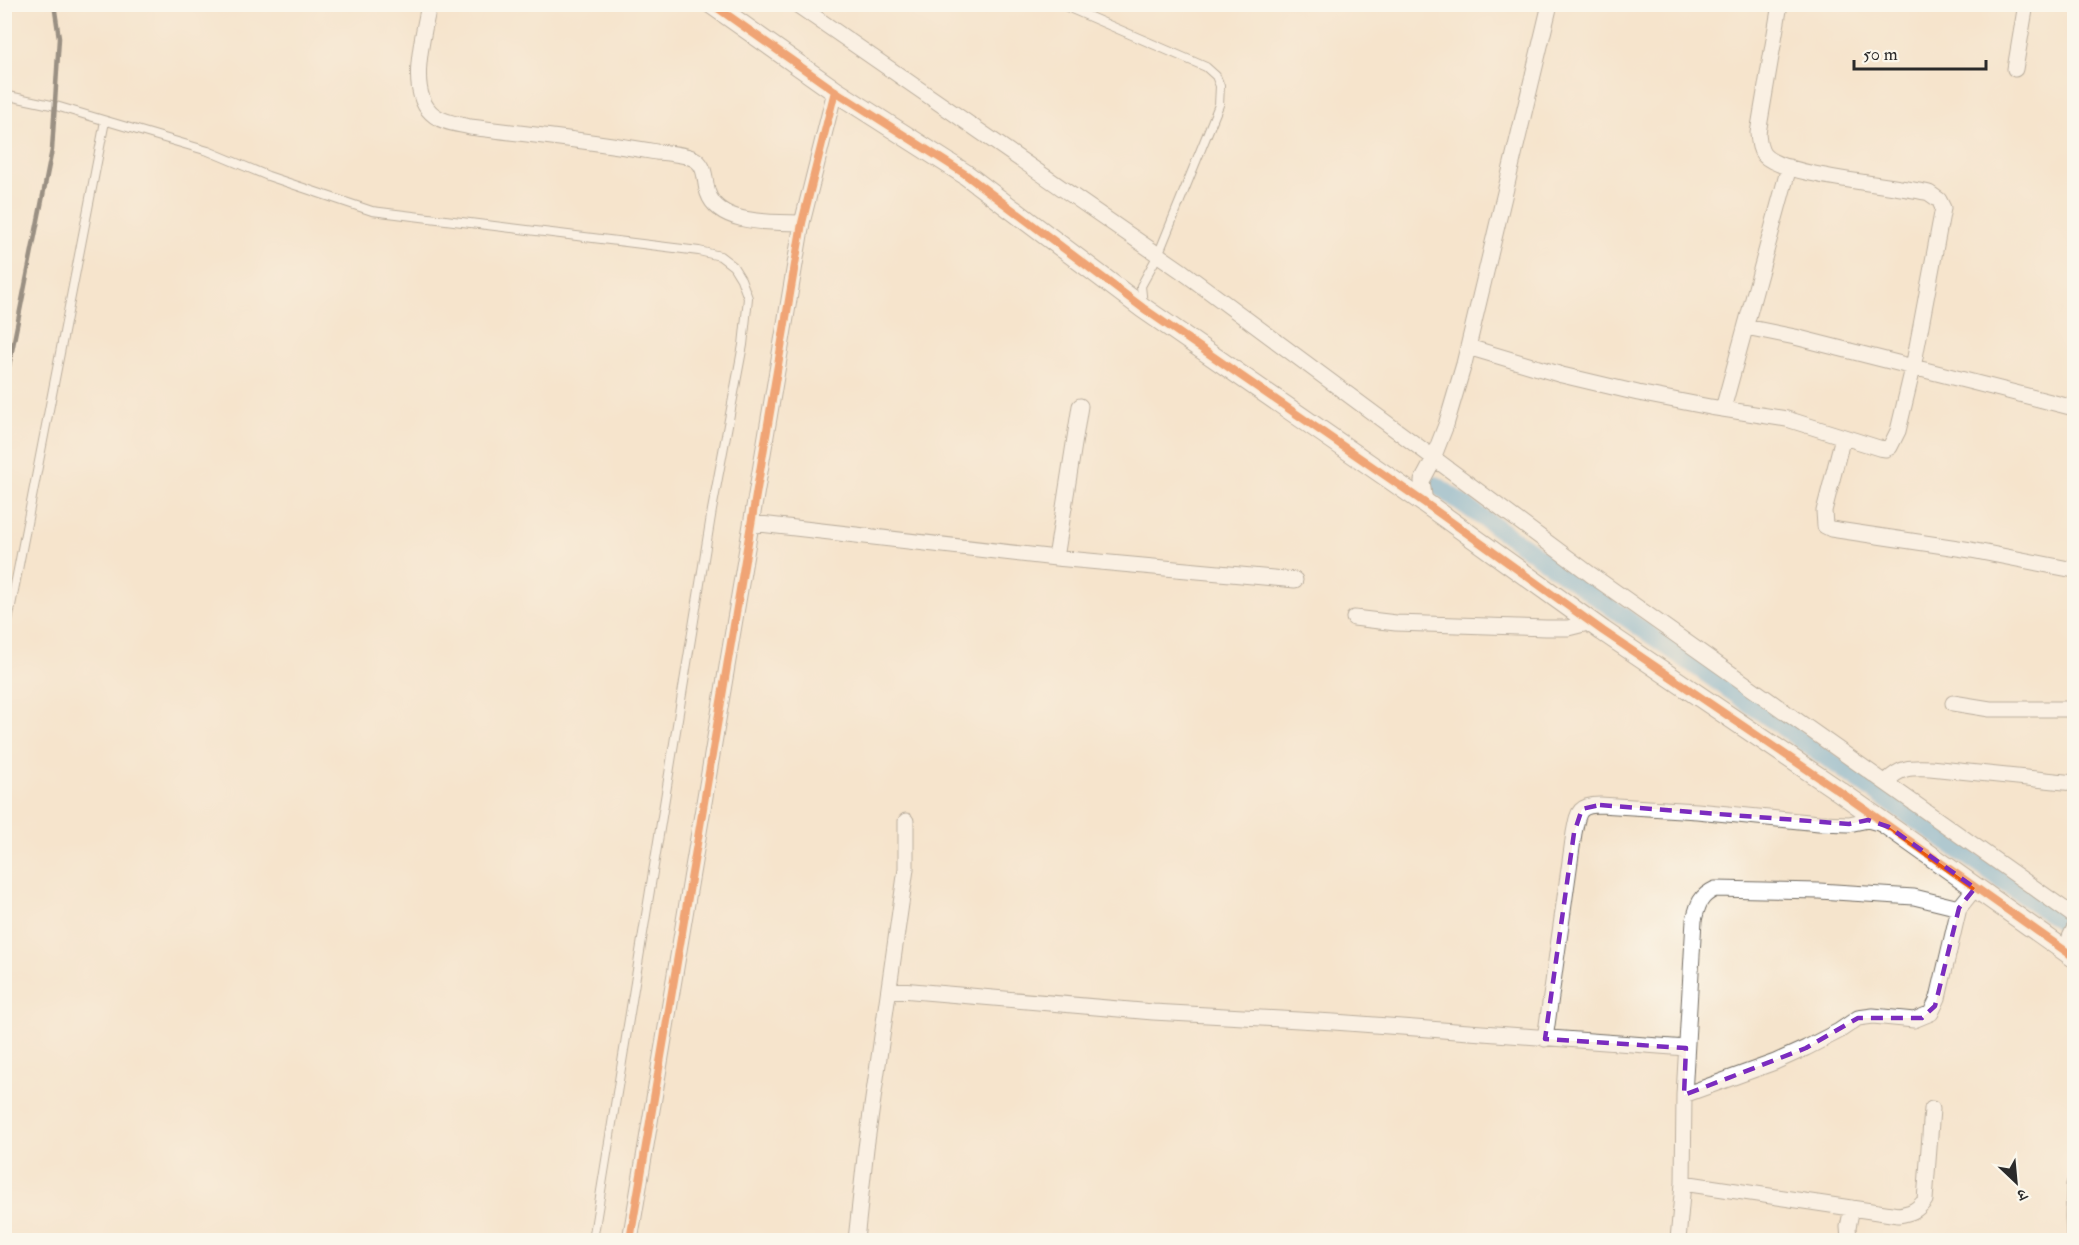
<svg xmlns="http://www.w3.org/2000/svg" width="2079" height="1245" viewBox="0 0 2079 1245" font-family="'IM FELL Double Pica','Noto Serif Devanagari',serif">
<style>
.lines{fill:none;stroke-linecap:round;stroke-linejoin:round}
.canal{stroke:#5ba7d3;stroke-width:18}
.service-casing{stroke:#726c63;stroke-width:10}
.minor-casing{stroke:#726c63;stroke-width:17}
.tertiary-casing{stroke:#726c63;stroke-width:22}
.service{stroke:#fff;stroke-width:8}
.minor{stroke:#fff;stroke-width:15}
.tertiary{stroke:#fff;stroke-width:20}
.rail{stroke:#2b2b2b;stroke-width:4.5}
.cycleway-casing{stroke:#fbf7ec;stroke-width:11}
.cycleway{stroke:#e8590c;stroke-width:8}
.marked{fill:none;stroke:#7b2cbf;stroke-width:4.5;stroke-dasharray:12 8;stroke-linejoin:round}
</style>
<rect width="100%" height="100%" fill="#fbf7ec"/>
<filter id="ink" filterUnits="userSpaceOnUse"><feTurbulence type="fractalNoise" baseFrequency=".0167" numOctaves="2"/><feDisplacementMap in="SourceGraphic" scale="12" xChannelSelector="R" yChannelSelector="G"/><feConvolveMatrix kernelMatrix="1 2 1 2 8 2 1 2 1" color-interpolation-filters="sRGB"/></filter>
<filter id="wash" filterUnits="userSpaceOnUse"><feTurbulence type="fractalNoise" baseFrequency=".008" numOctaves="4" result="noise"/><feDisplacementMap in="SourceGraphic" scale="24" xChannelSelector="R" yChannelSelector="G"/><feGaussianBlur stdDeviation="1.35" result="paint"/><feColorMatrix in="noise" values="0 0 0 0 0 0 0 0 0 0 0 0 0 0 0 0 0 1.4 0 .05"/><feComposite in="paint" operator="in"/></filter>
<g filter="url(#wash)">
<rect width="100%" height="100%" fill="#f5e4cc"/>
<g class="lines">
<path class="canal" d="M1436 485 2074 931"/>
</g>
</g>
<g filter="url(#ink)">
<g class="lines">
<g class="service-casing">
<path id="service" d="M1060 4 1206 67 1216 76 1220 86 1219 105 1158 255 1141 286 1143 305
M4 95 56 106 208 151 268 176 372 211 699 251 720 256 733 266 741 279 748 298 743 345 712 510 593 1240
M4 642 105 121"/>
</g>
<g class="minor-casing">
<path id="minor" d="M429 4C424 35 405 95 435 116 445 123 458 124 470 127 532 135 594 141 656 152 667 153 686 154 696 160 707 168 704 182 708 193 719 226 775 222 802 223
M796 4 1183 272 1590 574 2074 916
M2015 69 2026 4
M1746 327 1795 337 2074 408
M1468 347 1562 375 1638 393 1710 407 1787 419 1879 448 1886 449 1890 447 1898 431 1913 368 1943 208 1939 200 1929 193C1896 185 1782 176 1764 155 1759 149 1759 141 1758 133L1780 4
M1723 409 1789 167
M1843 437 1824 511 1825 526 1831 529 1971 550 2074 570
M1425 503 1422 481 1430 466 1446 425 1464 364 1550 4
M752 523 1056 558 1295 580
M1056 558 1080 406
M1354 618 1396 623 1546 628H1568L1588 623 1596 627
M1953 703 1990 709H2074
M1886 782C1900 767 1911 767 1930 768L2074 783
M2074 957 2070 937 2074 929
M890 989 1153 1012 1334 1022 1686 1048
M1545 1039 1574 833C1578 814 1577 805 1600 805L1697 811 1819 823 1849 824 1868 820 1882 824
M1684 1095 1775 1062 1806 1048 1839 1031 1858 1018 1873 1016 1914 1020 1931 1013 1938 998 1959 908 1975 888
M1683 1183 1898 1215C1911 1213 1917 1211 1925 1200L1932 1109
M630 1240 802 223 835 91
M856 1240 866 1148 906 869V821
M1678 1240 1683 1183 1684 1095 1694 920C1698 904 1700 896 1715 889L1819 891 1914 897 1959 908
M1849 1240 1848 1227 1852 1208
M2074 1240 2073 1216 2074 1184"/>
</g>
<g class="tertiary-casing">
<path id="tertiary" d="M712 4 835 91 965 174 1143 308 1425 503 1603 631 1839 791 2074 957"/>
</g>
<use href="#service" class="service"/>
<use href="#minor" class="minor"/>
<use href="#tertiary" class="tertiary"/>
<path class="rail" d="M4 20 8 4
M4 391 52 150 59 38 54 4"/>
<g class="cycleway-casing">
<path id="cycleway" d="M712 4 835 91 965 174 1143 308 1425 503 1603 631 1839 791 2074 957
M630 1240 802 223 835 91"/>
</g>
<use href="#cycleway" class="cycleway"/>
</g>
</g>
<path d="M0 0H2079V1245H0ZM1600 805 1849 824 1868 820 1889 827 1975 888 1959 908 1935 1006 1922 1018H1858L1806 1048 1684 1095 1686 1048 1545 1039 1574 833 1582 809Z" fill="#f5e4cc" fill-opacity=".55" fill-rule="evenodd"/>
<path class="marked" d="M1600 805 1849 824 1868 820 1889 827 1975 888 1959 908 1935 1006 1922 1018H1858L1806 1048 1684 1095 1686 1048 1545 1039 1574 833 1582 809Z"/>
<rect width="2079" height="1245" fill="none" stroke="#fbf7ec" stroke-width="24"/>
<g transform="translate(2016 1182) rotate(154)" stroke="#fbf7ec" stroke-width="4.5" paint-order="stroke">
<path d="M0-4.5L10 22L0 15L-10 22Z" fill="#2b2b2b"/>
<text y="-9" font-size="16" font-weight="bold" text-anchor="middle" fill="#2b2b2b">उ</text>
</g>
<path d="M1854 60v9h132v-9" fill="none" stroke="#2b2b2b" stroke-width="3"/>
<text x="1863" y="60" font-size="18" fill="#2b2b2b" stroke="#fbf7ec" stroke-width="4.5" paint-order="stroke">50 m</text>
</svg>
